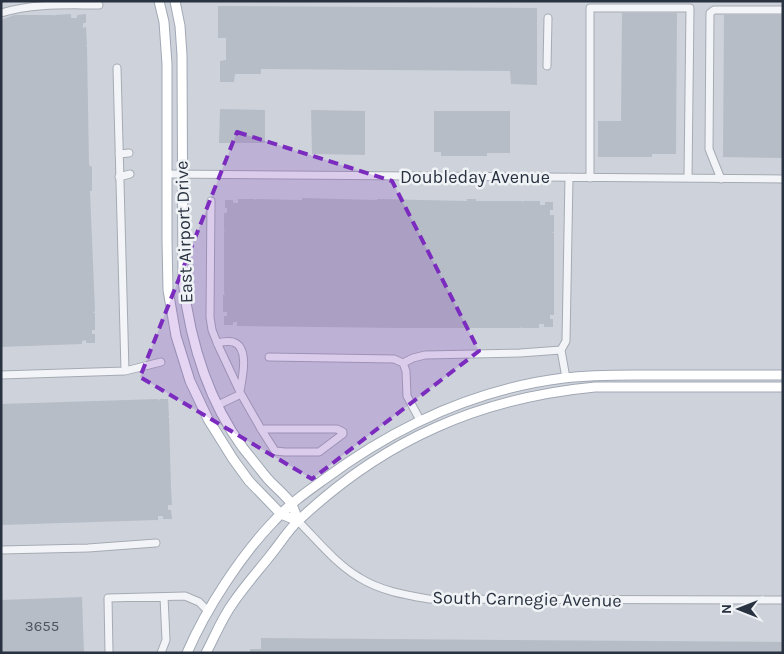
<svg xmlns="http://www.w3.org/2000/svg" width="784" height="654" viewBox="0 0 784 654" font-family="Karla,sans-serif">
<style>
.built{fill:#ced3db}
.building{fill:#b7bdc6}
.lines{fill:none;stroke-linecap:round;stroke-linejoin:round}
.minor-casing{stroke:#a5abb3;stroke-width:9}
.major-casing{stroke:#a0a8b5;stroke-width:11}
.minor{stroke:#f3f4f7;stroke-width:7}
.major{stroke:#fff;stroke-width:9}
.rail{stroke:#7a8392;stroke-width:2;stroke-dasharray:2.5 5;stroke-linecap:butt}
.marked{fill:#7b2cbf;fill-opacity:0.2;stroke:#7b2cbf;stroke-width:4;stroke-dasharray:10 6;stroke-linejoin:round}
.labels{text-anchor:middle;dominant-baseline:central;stroke-width:5;stroke-linejoin:round;paint-order:stroke}
.number-label{font-size:15px;fill:#4c5562}
.street-label{font-size:18px;fill:#293240;stroke:#f0f3f6}
</style>
<rect width="100%" height="100%" fill="#e0e4e9"/>
<path class="built" d="M1 1H783V653H1Z"/>
<path class="building" d="M218 6 537 8V85L511 84 510 71 261 69V74H235L234 82H220V61L226 60V38H218Z
M622 13H677L676 154H652V157H598V121H621Z
M71 14V18H77V15L86 14V23H83V28L86 27 87 45 85 46H87L89 165 92 167V191H90L95 311 93 313H95V330H92V334H95V343H86V340L82 341V344L1 347V20L14 15H54V17L55 15Z
M724 15H783V158L723 157Z
M220 109 265 110V143H219Z
M311 110 365 111V155L312 154Z
M434 111H510V153H487V156H441V152H434Z
M302 198 377 200V199L467 201V199H476V201H522V203L523 201H540V205H545V202H553V210H550V215H554V232H552L554 233V315H550V319H553V327H544V324H539V328H522V326L521 328H400L237 326V322H233V325H224V316H227V312H223V295H225L224 293V231H226L224 230V213H227V208H225V200H233V203H238V199H255L256 201V199L302 200Z
M158 399V401L160 399H168L169 416H167L169 417 171 488 169 489 171 488 172 505H168V510H171L172 519H163V516H158V520L1 525V404Z
M82 597 84 653H1V600Z
M261 638 783 642V653H250V649H261Z"/>
<g class="lines">
<g class="minor-casing">
<path id="minor" d="M1 13C33 3 66 5 99 5
M547 66 548 18
M119 154 129 153
M167 174 783 179
M119 177 130 174
M590 178V8H690L688 178
M721 179 709 149 710 13 714 10H783
M211 201 210 317 212 330 218 345 241 394 218 405
M217 343C222 342 229 341 233 342 250 347 242 379 240 391
M269 357 394 359 403 363 406 371 407 396 420 420
M403 363 413 358 425 355 520 353 561 350
M125 371 161 362
M1 375 125 371 117 68
M566 378 561 350 566 341 569 177
M241 394 261 429 275 451 285 452H319L343 434V432L337 429H261
M298 521C317 540 336 564 360 578 381 591 406 595 429 599L783 600
M1 550 88 548 156 543
M109 653 108 598 185 596 199 602 208 611
M161 653 166 640 164 597"/>
</g>
<g class="major-casing">
<path id="major" d="M159 1 164 22 167 64V240L168 290 176 336 190 381 208 419 233 459 249 481 281 514 298 521
M175 1 180 26 182 55 183 281C190 340 207 399 243 448 251 458 259 468 267 478 275 487 284 494 291 503 294 508 296 515 298 521
M187 653C206 609 241 555 274 521 289 504 308 491 326 478 398 425 475 389 564 378 596 374 629 375 662 375 702 375 742 375 783 375
M206 653C215 636 222 618 233 603 245 585 260 569 273 552 281 542 289 529 299 520 384 440 479 398 595 387H783"/>
</g>
<use href="#minor" class="minor"/>
<use href="#major" class="major"/>
<path class="rail" d="M1 2 4 1"/>
</g>
<path class="marked" d="M237 132 392 181 479 351 312 479 140 377Z"/>
<g class="labels">
<g class="number-label">
<text x="42" y="626">3655</text>
</g>
<g class="street-label">
<text x="475" y="177">Doubleday Avenue</text>
<text transform="translate(184 232) rotate(-92)">East Airport Drive</text>
<text transform="translate(527 599) rotate(1)">South Carnegie Avenue</text>
</g>
</g>
<rect width="784" height="654" fill="none" stroke="#293240" stroke-width="5"/>
<g transform="translate(739 609) rotate(270)" stroke="#f0f3f6" stroke-width="4" paint-order="stroke">
<path d="M0-4L9 19L0 12L-9 19Z" fill="#293240"/>
<text y="-8" font-size="14" font-weight="bold" text-anchor="middle" fill="#293240">N</text>
</g>
</svg>
